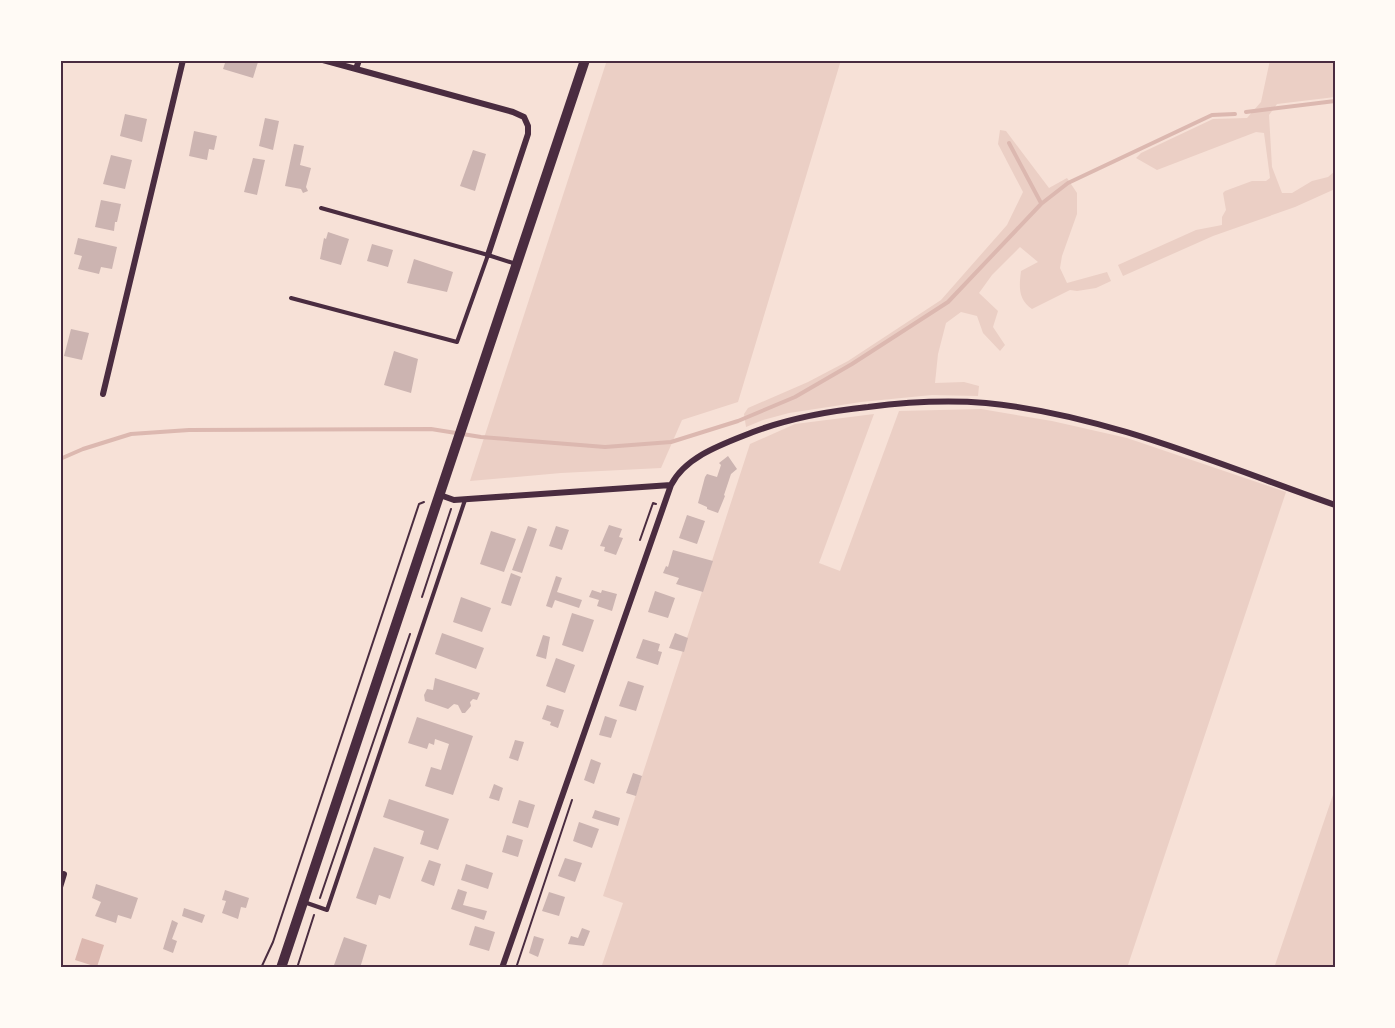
<svg xmlns="http://www.w3.org/2000/svg" width="1395" height="1028" viewBox="0 0 1395 1028" font-family="'DejaVu Sans',sans-serif">
<style>
.green{fill:#ebcfc5}
.water{fill:#dcb8b0}
.lines{fill:none;stroke-linecap:round;stroke-linejoin:round}
.stream{stroke:#dcb8b0;stroke-width:4}
.building{fill:#ccb4b1}
.path{stroke:#4a2c40;stroke-width:2}
.service{stroke:#4a2c40;stroke-width:4}
.minor{stroke:#4a2c40;stroke-width:6}
.secondary{stroke:#4a2c40;stroke-width:10}
.neatline{fill:none;stroke:#4a2c40;stroke-width:2}
</style>
<rect width="100%" height="100%" fill="#f7e1d7"/>
<path class="green" d="M607 60H841L738 402 682 420 661 468 561 473 470 481Z
M1270 60H1335V97L1277 104 1269 115 1272 167 1282 193H1292L1312 181 1328 177 1335 171V189L1295 207 1213 236 1123 276 1118 265 1196 230 1222 225V217L1226 210 1223 193 1225 191 1252 181H1266L1270 178 1264 133 1256 132 1157 170 1136 158 1141 153 1213 119 1247 118 1261 102Z
M1000 130 1006 131 1049 188 1067 178 1077 193V214L1062 256 1060 268 1067 283 1107 272 1111 281 1096 288 1077 291 1070 290 1032 309C1018 299 1019 287 1021 271L1038 262 1020 247 992 275 979 293 998 311 993 327 1005 345 1000 351 983 333 977 316 961 312 946 323 938 354 935 383 964 382 979 386 978 396 932 395 861 402 789 413 763 420 746 427 744 414 748 408 808 382 848 361 941 300 1007 225 1023 192 998 144Z
M981 409 1052 421 1127 438 1286 492 1127 968H601L623 903 603 896 750 444 795 424 874 414 819 563 840 571 899 411Z
M1335 789V968H1274Z"/>
<path class="water" d="M82 938 104 945 97 967 75 960Z"/>
<g class="lines">
<path class="stream" d="M1246 112 1335 101
M1009 143 1041 203
M60 459 83 449 131 434 189 430 431 429 481 437 605 447 671 442 738 421 795 397 852 364 948 302 1041 204 1068 183 1212 115 1235 114"/>
</g>
<path class="building" d="M226 60 258 62 253 78 223 69Z
M125 114 147 119 142 142 120 136Z
M265 118 279 121 273 150 259 146Z
M194 131 217 136 214 150 209 149 207 160 189 156Z
M294 144 304 146 300 165 311 168 306 187 308 191 303 193 301 189 285 186Z
M473 150 486 154 475 191 460 186Z
M111 155 132 160 125 189 103 184Z
M253 158 265 160 257 195 244 192Z
M101 200 121 204 117 222H115L114 231 95 227Z
M328 232 349 239 341 265 320 259 324 238 326 239Z
M78 238 117 247 112 269 101 267 99 274 78 269 82 256 74 254Z
M372 244 393 250 388 267 367 261Z
M414 259 453 272 447 292 407 283Z
M71 329 89 333 82 360 64 356Z
M394 351 418 359 411 393 384 385Z
M728 456 737 469 731 474 724 495 725 496 718 513 707 509V507L698 503 705 477 707 474 717 477 721 465 719 463Z
M687 515 705 521 697 544 679 538Z
M609 525 622 529 619 537 623 538 616 555 604 551 605 547 600 546Z
M528 526 537 529 522 573 512 570Z
M556 526 569 530 562 550 549 546Z
M491 531 516 539 504 572 480 564Z
M673 550 713 561 703 592 676 584 679 578 663 573 666 566 668 567Z
M511 573 521 577 511 606 501 603Z
M556 576 562 578 557 592 582 600 579 608 555 600 552 608 546 606Z
M592 590 601 593 602 590 617 594 612 611 597 606 599 600 589 597Z
M655 591 675 598 668 618 648 612Z
M461 597 491 608 482 632 453 622Z
M572 613 594 620 583 652 562 645Z
M442 633 484 648 476 669 435 654Z
M675 633 688 638 684 652 669 648Z
M543 635 550 637 546 659 536 656Z
M643 639 660 644 658 651 662 652 658 665 636 658Z
M556 658 575 665 565 693 546 686Z
M435 678 480 693 477 700 473 699 470 702 471 706 465 713H462L458 705 454 704 448 709 425 701 424 695 427 689 433 690Z
M628 681 644 686 636 711 619 706Z
M547 705 564 710 558 728 550 725 551 722 542 719Z
M605 716 617 720 611 738 599 735Z
M417 717 473 736 453 795 425 786 431 767 441 770 449 744 435 739 434 745 429 743 427 749 408 743Z
M515 740 524 742 518 761 509 758Z
M591 759 601 763 594 784 584 780Z
M633 773 642 776 636 796 626 793Z
M494 784 503 788 499 801 489 798Z
M389 799 449 819 438 850 420 844 424 831 383 817Z
M519 800 535 805 528 828 512 823Z
M595 810 620 818 618 826 592 818Z
M579 822 599 829 592 848 573 841Z
M507 835 523 840 518 857 502 852Z
M374 847 404 857 390 899 379 895 376 905 356 898Z
M565 858 582 863 575 882 558 876Z
M429 860 441 864 434 886 421 881Z
M466 864 493 873 488 889 461 880Z
M96 884 138 898 131 919 118 915 116 923 95 916 101 902 92 898Z
M458 889 467 892 463 905 487 911 484 920 451 909Z
M225 890 249 898 246 908 241 907 238 919 222 913 226 901 222 900Z
M549 892 565 897 559 916 542 911Z
M184 908 205 915 202 923 182 916Z
M172 920 178 923 172 939 177 941 173 953 163 949Z
M475 926 495 932 489 951 469 945Z
M582 928 590 931 584 946 568 944 571 936 578 938Z
M534 936 544 939 538 957 529 953Z
M344 937 367 945 360 968H333Z"/>
<g class="lines">
<path class="path" d="M640 540 653 503 656 504
M422 597 451 509
M320 898 410 634
M261 968 273 942 419 504 424 502
M297 968 314 915
M516 968 572 800"/>
<path class="service" d="M321 208 488 255
M291 298 457 342 488 255 516 264
M304 902 327 910 465 500"/>
<path class="minor" d="M323 60 513 112 524 117 528 126V134L488 255
M356 69 359 60
M103 394 183 60
M440 495 454 500 671 485C686 456 723 444 753 432 790 418 829 411 868 407 907 402 947 400 986 403 1104 414 1223 466 1335 505
M60 887 64 874
M502 968 671 485"/>
<path class="secondary" d="M281 968 585 60"/>
</g>
<rect width="1395" height="1028" fill="none" stroke="#fffaf5" stroke-width="123"/>
<rect x="62" y="62" width="1272" height="904" class="neatline"/>
</svg>
